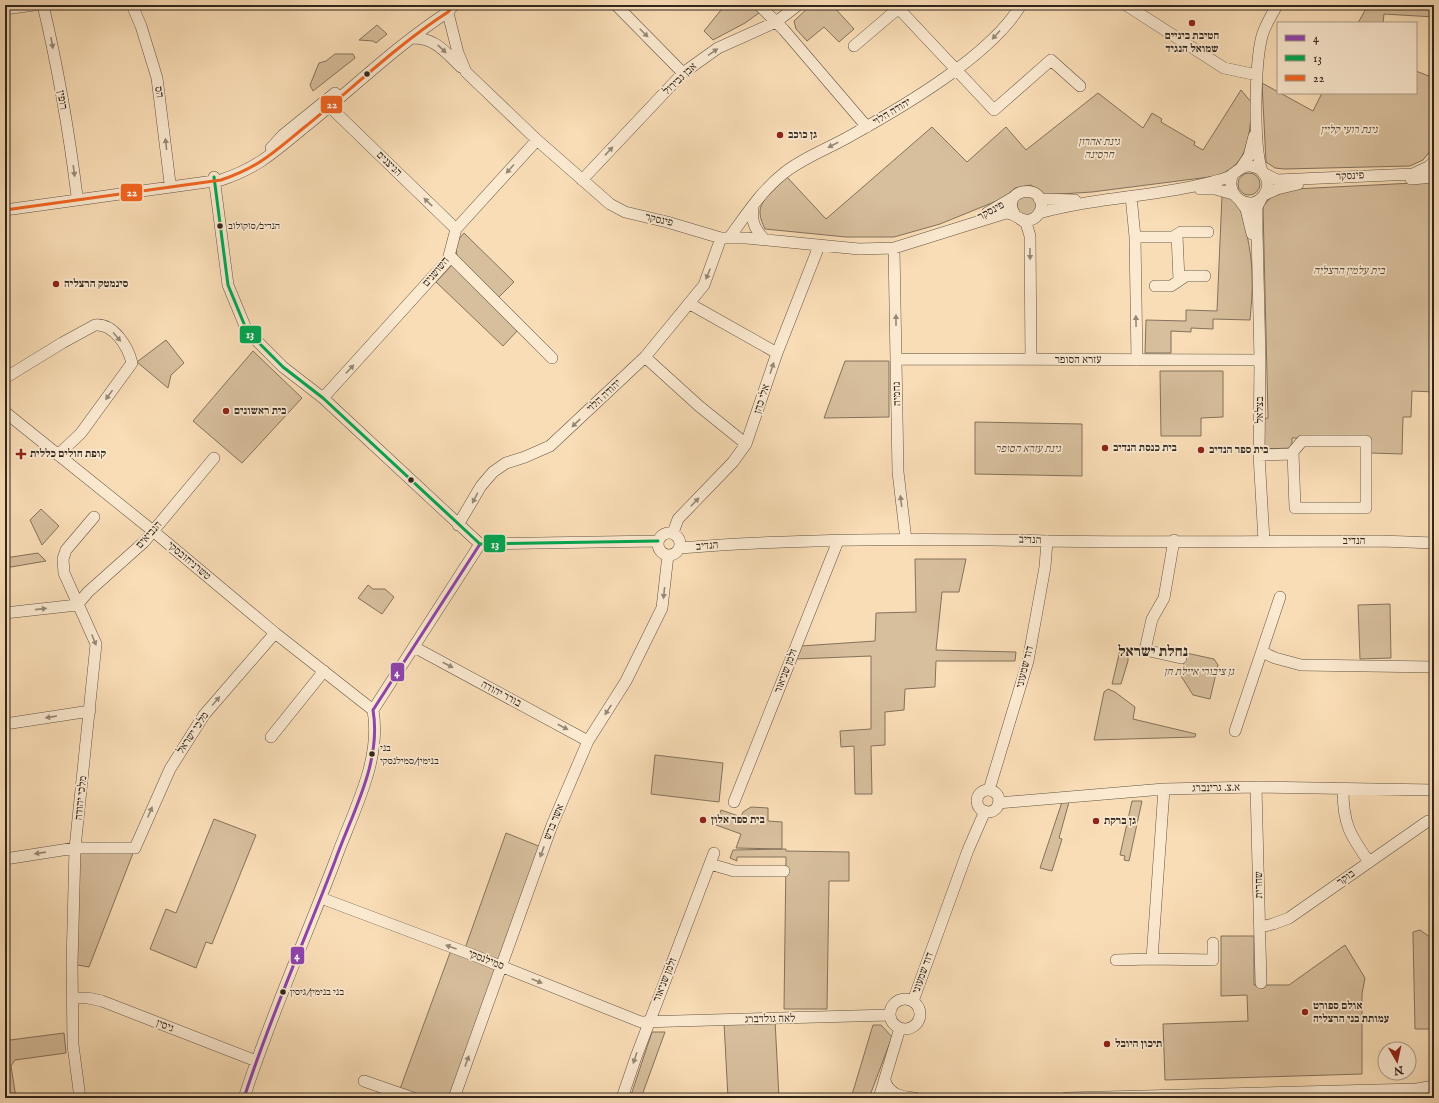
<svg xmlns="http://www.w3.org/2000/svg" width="1439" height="1103" viewBox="0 0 1439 1103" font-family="'IM FELL English','Frank Ruhl Libre',serif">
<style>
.green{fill:#d7be9c;stroke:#84725c}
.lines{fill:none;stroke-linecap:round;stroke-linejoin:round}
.minor-casing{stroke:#625443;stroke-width:12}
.minor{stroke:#fbe9d0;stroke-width:11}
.bus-1-casing{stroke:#fbe9d0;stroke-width:6}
.bus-2-casing{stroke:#fbe9d0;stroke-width:6}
.bus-3-casing{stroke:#fbe9d0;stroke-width:6}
.bus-1{stroke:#8e44ad;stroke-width:3}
.bus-2{stroke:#00a651;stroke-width:3}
.bus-3{stroke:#f26522;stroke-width:3}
.oneway{fill:#968876}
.poi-dot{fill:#8f2418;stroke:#fbe9d0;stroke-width:1.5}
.bus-dot{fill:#30261d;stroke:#fbe9d0;stroke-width:1.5}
.labels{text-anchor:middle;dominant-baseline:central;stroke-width:3.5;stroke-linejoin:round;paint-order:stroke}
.bus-label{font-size:10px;fill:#30261d;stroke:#fbe9d0;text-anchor:start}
.poi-label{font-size:11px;font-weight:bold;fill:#30261d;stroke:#fbe9d0;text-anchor:start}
.street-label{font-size:11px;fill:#30261d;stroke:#fbe9d0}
.park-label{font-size:11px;font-style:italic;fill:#5a4c3d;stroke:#fbe9d0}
.district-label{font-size:15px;font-weight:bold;fill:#30261d;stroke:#fbe9d0}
.line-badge{stroke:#fbe9d0;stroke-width:1.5}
.badge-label{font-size:11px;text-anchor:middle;font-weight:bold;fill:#fff}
</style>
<rect width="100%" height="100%" fill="#f9ddb6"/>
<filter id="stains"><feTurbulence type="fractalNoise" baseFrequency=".005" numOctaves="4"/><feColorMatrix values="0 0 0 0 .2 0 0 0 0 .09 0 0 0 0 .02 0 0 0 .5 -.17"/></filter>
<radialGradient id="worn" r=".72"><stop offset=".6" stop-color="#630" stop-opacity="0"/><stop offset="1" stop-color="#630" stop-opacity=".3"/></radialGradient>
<path class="green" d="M725 5H751L759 13 745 23 713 40 704 31Z
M811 5H832L854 29 839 42 824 27 807 41 796 29 794 21Z
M1368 5 1434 7V17L1384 14 1383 23H1358Z
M377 25 387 34 376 43 373 41 359 40Z
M335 54H353L355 58 313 91 310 85 319 63 326 61Z
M1416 71 1434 78V146L1423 160 1410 166 1284 169 1275 168 1266 162 1262 83 1313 111 1322 93H1416Z
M1241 90 1252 103C1249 134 1251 163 1217 176L1092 192 1045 195 1031 185 1015 188 1004 198 940 224 894 237H846L765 229C763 224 760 219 760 213 759 200 778 186 787 177L826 219 932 127 967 162 1006 127 1026 150 1098 93 1143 128 1152 113 1162 119 1161 122 1195 142 1194 145 1203 150Z
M1238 184a11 11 0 1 1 22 0a11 11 0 1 1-22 0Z
M1434 182V392L1412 391 1411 417H1403L1402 454 1371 453V438H1292V448L1263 449 1262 419 1268 418 1263 206 1272 196 1294 189Z
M1236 194C1244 221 1252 249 1252 277 1253 291 1251 306 1250 320L1213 319V329L1191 328V332L1171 331V353H1145L1146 320 1186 321V310L1217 311 1222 196Z
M1033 196 1038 205 1033 215 1019 214 1016 200 1018 197Z
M464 233 514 282 498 298 457 256 455 244Z
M452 265 519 329 503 346 436 282Z
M166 340 184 363 171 375 168 388 137 362Z
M253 351 302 398 242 463 193 421Z
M845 361H889V417L824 418Z
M1160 371H1223V417L1201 418V436H1161Z
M975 422 1082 424V476L975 474Z
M41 509 59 526 42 545 30 520Z
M38 553 46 561 5 568V558Z
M915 559H966L959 592H942L936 650 1016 652 1015 661H936L935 687 905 689 904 710 885 712V745L871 746 872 794H855L854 746 841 747 840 731 871 729V656L796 659 801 646 875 641 876 613 916 612Z
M368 585 373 589H385L394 597 382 614 358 598Z
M1390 604 1391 658 1360 659 1358 605Z
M1121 646 1128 654V661L1121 684H1112Z
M1186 653 1214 659 1218 665 1210 699 1193 695 1181 676Z
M1108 689 1115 692 1135 707 1133 719 1196 734 1195 737 1094 740 1104 692Z
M655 755 723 763 719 802 651 794Z
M1132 801H1142L1129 861 1124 860 1125 856 1120 855Z
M1062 802H1069L1059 838 1062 839 1052 871 1040 868Z
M751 807 768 808V821L782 822V849L736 848 741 834 716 825 721 810 741 817 743 812Z
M214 819 256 835 212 944 206 942 196 968 150 949 166 909 176 913Z
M506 833 541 847 450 1098H426L400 1089 451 950 463 954Z
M75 848H135L89 967 72 964Z
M786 849V851L849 852V881H829L827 1009H784L786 857H737V861L730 858 733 850Z
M1420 930 1434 940V1029H1415L1413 935V932Z
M1221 936H1254V985H1289L1345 945 1365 978 1362 994V1074L1165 1080 1163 1024 1248 1021 1247 995 1221 996Z
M775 1020 779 1098H728L724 1023Z
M873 1025H881L892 1037 869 1098H851Z
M652 1032H665L641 1098H630Z
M64 1033 66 1053 15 1060 11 1066 16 1098H5V1045L10 1040Z"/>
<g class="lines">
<g class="minor-casing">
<path id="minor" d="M43 5C58 68 69 132 77 196
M132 5 141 26 157 78 170 183
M446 5 458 53 466 72 537 140 610 204 625 212 667 222 721 238H746L859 249 894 248 1006 213C1015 213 1020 222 1030 220 1035 219 1039 214 1041 209 1047 182 998 188 1015 215
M616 5 683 73
M759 5 784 30 867 127
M1126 5 1224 68 1257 75
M5 9 34 5
M412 38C436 38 445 52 461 67
M854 46 894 12 900 10 994 110 1051 60 1080 86
M324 106 330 107 456 229
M271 148 283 135 335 93
M1241 168 1249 156 1254 136
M1262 171C1253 145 1255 63 1262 36 1265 25 1272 15 1277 5
M1263 173 1277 180 1413 174 1428 167 1434 162
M214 177 228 285 247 331 283 367 323 398 480 544 658 541
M1411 179 1434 177
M582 180 683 73 718 48 776 22 798 5
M1200 189H1215L1233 194
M1264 195 1277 189 1298 184
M1131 196 1135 237 1137 360
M1039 199 1075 200
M1261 199 1257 207V231L1260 360 1259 455 1264 541
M1240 201 1246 209 1252 234
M753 206C751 221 754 228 764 239
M5 210 221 180C260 167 275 151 306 126 353 88 397 45 448 12L452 7
M987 213 1014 197
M1039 213C1096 197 1156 197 1212 182 1219 180 1226 179 1232 175 1238 171 1242 165 1250 166 1264 167 1273 183 1264 195 1251 214 1223 196 1233 174
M1020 219 1026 223 1030 236 1031 359
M1177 235 1179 280
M1135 237H1173L1181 232H1208
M729 238C746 215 761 191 784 173 804 157 830 148 852 135 904 106 990 56 1021 5
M894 248 898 472 906 540
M450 256 552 358
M1155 286H1171L1186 276H1205
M690 304 777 353
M645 357 699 406 746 444
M896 359 1260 360
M5 378 62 343 95 325C114 323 128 347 132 363L81 433 58 455
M323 398 448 260 456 229 537 140
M5 412 153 531 275 633 373 710
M1259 455 1291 454 1302 441H1366V508H1295L1293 452
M458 525 481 486 493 472 506 463 525 457 550 446 645 357 704 285 721 238
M658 544a11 11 0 1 1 22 0a11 11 0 1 1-22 0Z
M673 533 678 519 733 462 746 444 777 353 819 246
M1174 540 1164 598 1152 619 1145 650 1181 658
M680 548C802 538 924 538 1046 541 1158 543 1270 541 1381 541L1434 543
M77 605 88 592 144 542 214 458
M5 613 77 605
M414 647 588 741
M1262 652 1275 658 1301 665 1434 667
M5 724 90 711
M1235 731 1280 597
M271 737 324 671
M1256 787 1261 983
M1164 789 1152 959 1213 960V943
M989 790 1028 661 1045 567 1047 541
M1343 790C1343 824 1350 835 1369 862
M977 801a11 11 0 1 1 22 0a11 11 0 1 1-22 0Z
M734 802 838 541
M998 803 1164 789 1256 787 1434 790
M5 859 75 848H135L170 769 204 715 275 633
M710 864 734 871H784
M321 898 473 955 641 1022 890 1015
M1260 927 1273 924 1289 918 1428 821
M1116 960 1152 959
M73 998H88L102 1001 256 1061
M890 1014a15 15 0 1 1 30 0a15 15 0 1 1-30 0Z
M913 1001 968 850 985 811
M364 1081 413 1098
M885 1081C890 1095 902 1097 915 1098
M80 1098 73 1045 72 964 75 848 96 644 64 573 63 559 66 550 94 517
M244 1098C270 1017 305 940 335 861 352 813 382 762 373 710L480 544
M454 1098 552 825 588 741 626 681 662 608 668 555
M622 1098 636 1057 714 853
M879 1098 900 1028
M1066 1098 1417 1089 1434 1086"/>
</g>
<use href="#minor" class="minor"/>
<g class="bus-1-casing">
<path id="bus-1" d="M244 1098C270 1017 305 940 335 861 352 813 382 762 373 710L480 544"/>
</g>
<g class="bus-2-casing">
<path id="bus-2" d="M214 177 228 285 247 331 283 367 323 398 480 544 658 541"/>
</g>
<g class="bus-3-casing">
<path id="bus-3" d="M5 210 221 180C260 167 275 151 306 126 353 88 397 45 448 12L454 5"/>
</g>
<use href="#bus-1" class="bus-1"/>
<use href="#bus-2" class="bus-2"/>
<use href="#bus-3" class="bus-3"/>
</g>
<defs><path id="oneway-solid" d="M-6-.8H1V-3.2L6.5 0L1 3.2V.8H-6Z"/></defs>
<g class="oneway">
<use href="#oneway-solid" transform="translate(644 33) rotate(45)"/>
<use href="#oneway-solid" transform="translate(996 35) rotate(132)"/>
<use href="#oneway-solid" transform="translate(52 43) rotate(80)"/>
<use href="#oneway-solid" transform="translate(442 49) rotate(43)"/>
<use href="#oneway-solid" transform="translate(713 52) rotate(-34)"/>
<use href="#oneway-solid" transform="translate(166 144) rotate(-96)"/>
<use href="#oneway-solid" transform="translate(833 145) rotate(153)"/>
<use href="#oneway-solid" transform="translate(609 151) rotate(-47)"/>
<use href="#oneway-solid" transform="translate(510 169) rotate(132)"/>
<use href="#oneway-solid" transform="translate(74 171) rotate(82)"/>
<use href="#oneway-solid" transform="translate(428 202) rotate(-136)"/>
<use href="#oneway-solid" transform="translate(1030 254) rotate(89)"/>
<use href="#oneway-solid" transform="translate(708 274) rotate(112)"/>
<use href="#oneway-solid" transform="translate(896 320) rotate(-90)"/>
<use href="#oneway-solid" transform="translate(1136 321) rotate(-91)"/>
<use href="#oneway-solid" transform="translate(117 337) rotate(50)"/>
<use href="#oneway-solid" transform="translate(772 368) rotate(-72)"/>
<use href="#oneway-solid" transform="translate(350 369) rotate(-47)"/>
<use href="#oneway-solid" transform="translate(109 395) rotate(126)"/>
<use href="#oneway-solid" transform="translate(576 423) rotate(136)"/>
<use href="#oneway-solid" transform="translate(475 498) rotate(118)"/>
<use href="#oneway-solid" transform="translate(901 501) rotate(-97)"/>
<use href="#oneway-solid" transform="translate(695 502) rotate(-46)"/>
<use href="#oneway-solid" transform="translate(664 593) rotate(96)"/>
<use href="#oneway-solid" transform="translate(41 609) rotate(-6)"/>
<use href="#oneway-solid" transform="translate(94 640) rotate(68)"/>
<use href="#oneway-solid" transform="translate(448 665) rotate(28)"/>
<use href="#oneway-solid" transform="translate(216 701) rotate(-49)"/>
<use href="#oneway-solid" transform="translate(608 710) rotate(123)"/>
<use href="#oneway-solid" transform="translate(51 717) rotate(171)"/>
<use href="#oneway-solid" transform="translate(563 727) rotate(28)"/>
<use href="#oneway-solid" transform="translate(150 812) rotate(-67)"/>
<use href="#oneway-solid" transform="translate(542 852) rotate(110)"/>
<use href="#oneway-solid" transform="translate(40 853) rotate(172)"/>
<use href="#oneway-solid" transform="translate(451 947) rotate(-160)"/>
<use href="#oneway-solid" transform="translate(537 981) rotate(23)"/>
<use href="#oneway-solid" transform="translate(635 1058) rotate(109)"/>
<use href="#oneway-solid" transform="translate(467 1061) rotate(-70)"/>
</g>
<g class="poi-dot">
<circle cx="1192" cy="23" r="4"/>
<circle cx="780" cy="135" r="4"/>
<circle cx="56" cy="284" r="4"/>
<circle cx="226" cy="411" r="4"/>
<circle cx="1105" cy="448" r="4"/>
<circle cx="1201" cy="450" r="4"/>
<path d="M19 448h4v4h4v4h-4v4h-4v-4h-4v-4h4z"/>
<circle cx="703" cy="820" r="4"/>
<circle cx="1096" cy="821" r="4"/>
<circle cx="1305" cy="1012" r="4"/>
<circle cx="1107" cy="1044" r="4"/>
</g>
<g class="bus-dot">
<circle cx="367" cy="74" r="3.5"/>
<circle cx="220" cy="226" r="3.5"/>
<circle cx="411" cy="480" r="3.5"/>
<circle cx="372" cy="754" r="3.5"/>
<circle cx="283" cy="992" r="3.5"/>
</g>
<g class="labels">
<g class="bus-label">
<text x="228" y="226">הנדיב/סוקולוב</text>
<text x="380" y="748">בני<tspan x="380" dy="13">בנימין/סמילנסקי</tspan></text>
<text x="290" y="992">בני בנימין/גיסין</text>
</g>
<g class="poi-label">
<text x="1192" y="36" text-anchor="middle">חטיבת ביניים<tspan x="1192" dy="13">שמואל הנגיד</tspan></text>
<text x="788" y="135">גן כוכב</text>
<text x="64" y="284">סינמטק הרצליה</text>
<text x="234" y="411">בית ראשונים</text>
<text x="1113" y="448">בית כנסת הנדיב</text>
<text x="1209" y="450">בית ספר הנדיב</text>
<text x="30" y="454">קופת חולים כללית</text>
<text x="711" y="820">בית ספר אלון</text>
<text x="1104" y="821">גן ברקת</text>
<text x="1313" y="1006">אולם ספורט<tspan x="1313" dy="13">עמותת בני הרצליה</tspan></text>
<text x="1115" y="1044">תיכון היובל</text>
</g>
<g class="street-label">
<text transform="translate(680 79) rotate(-43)">אבן גבירול</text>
<text transform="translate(159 92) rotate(80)">הס</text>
<text transform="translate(62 100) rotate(80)">רופין</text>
<text transform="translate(892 112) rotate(-31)">יהודה הלוי</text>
<text transform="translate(389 164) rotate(44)">הניצנים</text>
<text transform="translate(1350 176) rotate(-3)">פינסקר</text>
<text transform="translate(991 211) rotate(-29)">פינסקר</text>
<text transform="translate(659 220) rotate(13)">פינסקר</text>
<text transform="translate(436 272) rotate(-50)">השושנים</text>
<text x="1078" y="360">עזרא הסופר</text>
<text transform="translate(897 394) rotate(-92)">נחמיה</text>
<text transform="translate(604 396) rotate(-43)">יהודה הלוי</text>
<text transform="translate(762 399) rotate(-72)">אלי כהן</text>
<text transform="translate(1260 410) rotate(-90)">בצלאל</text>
<text transform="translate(149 535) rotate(-48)">הנביאים</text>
<text transform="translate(1030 540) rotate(2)">הנדיב</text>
<text x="1354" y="541">הנדיב</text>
<text transform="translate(707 546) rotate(-5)">הנדיב</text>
<text transform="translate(189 561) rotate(40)">טשרניחובסקי</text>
<text transform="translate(1025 667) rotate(-76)">דוד שמעוני</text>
<text transform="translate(786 671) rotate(-69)">זלמן שניאור</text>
<text transform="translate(501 694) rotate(28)">בורר יהודה</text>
<text transform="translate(193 733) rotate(-56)">מלכי ישראל</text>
<text transform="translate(1216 788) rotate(-1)">א.צ. גרינברג</text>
<text transform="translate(81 798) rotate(-84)">מלכי יהודה</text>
<text transform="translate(554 822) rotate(-68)">אשר ברש</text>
<text transform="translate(1346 878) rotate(-35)">בוקר</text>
<text transform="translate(1259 885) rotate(-91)">שחרית</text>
<text transform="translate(486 960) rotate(21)">סמילנסקי</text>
<text transform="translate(923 973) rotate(-70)">דוד שמעוני</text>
<text transform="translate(665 980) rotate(-68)">זלמן שניאור</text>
<text transform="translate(770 1019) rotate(-1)">לאה גולדברג</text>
<text transform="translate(165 1026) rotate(21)">גיסין</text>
</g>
<g class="park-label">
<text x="1349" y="130">גינת רועי קליין</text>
<text x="1099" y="142">גינת אהרון<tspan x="1099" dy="13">חרסינה</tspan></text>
<text x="1349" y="271">בית עלמין הרצליה</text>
<text x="1028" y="449">גינת עזרא הסופר</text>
<text x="1199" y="672">גן ציבורי איילת חן</text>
</g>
<g class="district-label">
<text x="1153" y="651">נחלת ישראל</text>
</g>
</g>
<g class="line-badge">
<rect x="320" y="95" width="23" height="19" rx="4" fill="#f26522"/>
<rect x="120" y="183" width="23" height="19" rx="4" fill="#f26522"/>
<rect x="239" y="325" width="23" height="19" rx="4" fill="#00a651"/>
<rect x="483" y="534" width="23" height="19" rx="4" fill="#00a651"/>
<rect x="390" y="662" width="15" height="20" rx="4" fill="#8e44ad"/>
<rect x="290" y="946" width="15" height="19" rx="4" fill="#8e44ad"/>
</g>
<g class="badge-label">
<text x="332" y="108">22</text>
<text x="132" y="196">22</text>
<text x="250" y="338">13</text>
<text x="495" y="548">13</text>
<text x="397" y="676">4</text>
<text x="297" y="959">4</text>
</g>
<rect width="1439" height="1103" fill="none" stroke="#f9ddb6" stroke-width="20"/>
<rect x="6" y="6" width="1427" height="1091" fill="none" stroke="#30261d" stroke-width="2"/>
<rect x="10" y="10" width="1419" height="1083" fill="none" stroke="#30261d"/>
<rect x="1277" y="22" width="140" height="72" fill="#fbe9d0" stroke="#aa9b88"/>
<rect x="1285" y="35" width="20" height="6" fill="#8e44ad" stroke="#aa9b88"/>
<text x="1313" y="42" font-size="12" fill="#30261d">4</text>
<rect x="1285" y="55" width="20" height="6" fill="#00a651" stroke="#aa9b88"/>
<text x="1313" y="62" font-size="12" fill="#30261d">13</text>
<rect x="1285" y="75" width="20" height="6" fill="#f26522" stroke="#aa9b88"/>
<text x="1313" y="82" font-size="12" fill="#30261d">22</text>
<g transform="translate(1397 1061) rotate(171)"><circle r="19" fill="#fbe9d0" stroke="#aa9b88"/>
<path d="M0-3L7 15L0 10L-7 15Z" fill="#8f2418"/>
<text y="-6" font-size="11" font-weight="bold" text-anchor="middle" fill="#30261d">N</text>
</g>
<rect width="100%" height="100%" filter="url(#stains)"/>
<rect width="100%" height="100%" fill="url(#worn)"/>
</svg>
